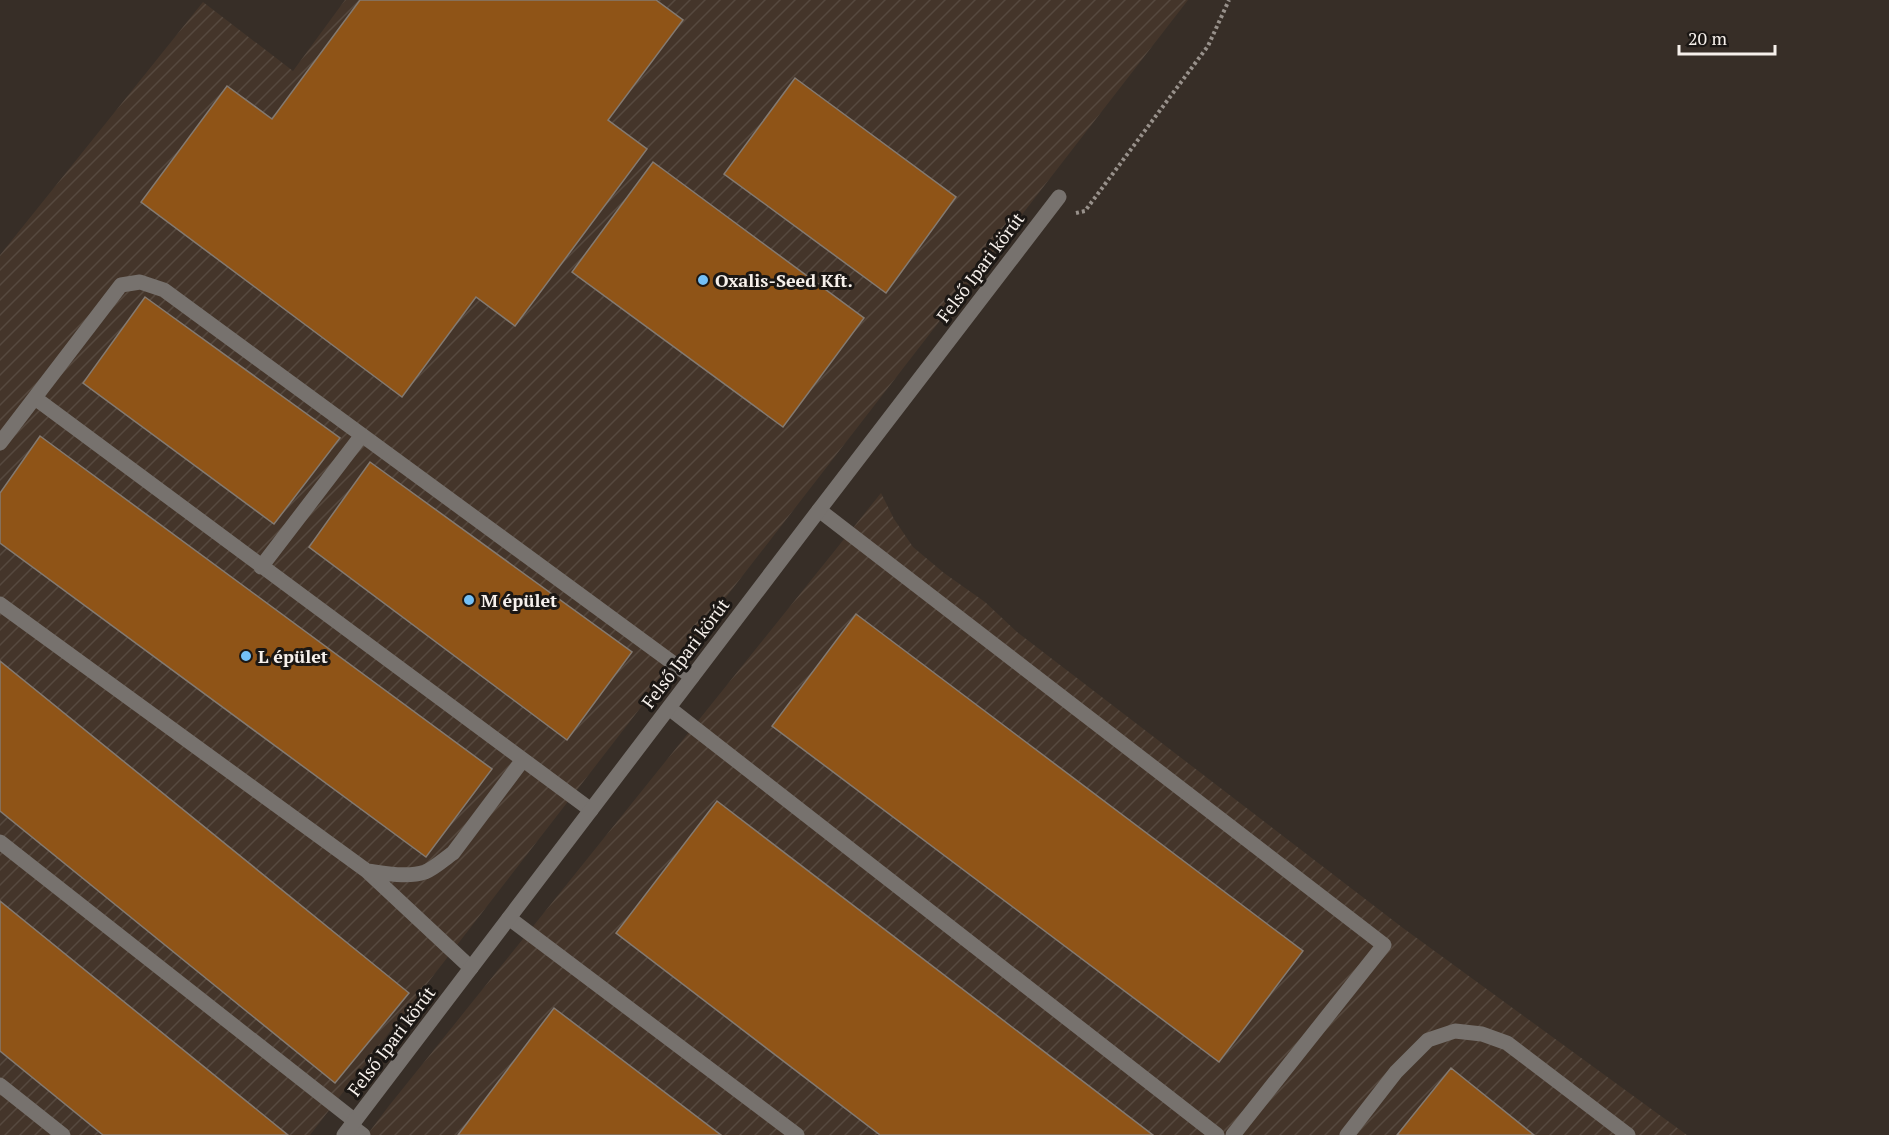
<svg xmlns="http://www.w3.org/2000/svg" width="1889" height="1135" viewBox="0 0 1889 1135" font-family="'PT Serif',serif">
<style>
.industrial{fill:url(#industrial-furrows)}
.building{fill:#8f5417;stroke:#847a71;stroke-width:1.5}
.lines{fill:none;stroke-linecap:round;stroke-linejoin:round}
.path{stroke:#98918b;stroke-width:4;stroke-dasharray:3 3;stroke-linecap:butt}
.service{stroke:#77726e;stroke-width:15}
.minor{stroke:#77726e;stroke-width:15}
.poi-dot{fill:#74c0f6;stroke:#1b1714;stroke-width:2}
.labels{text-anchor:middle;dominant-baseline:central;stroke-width:6;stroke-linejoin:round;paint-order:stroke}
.street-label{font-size:18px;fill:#f6f0eb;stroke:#1b1714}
.poi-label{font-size:18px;font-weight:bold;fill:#f6f0eb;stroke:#1b1714;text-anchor:start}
</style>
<defs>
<pattern id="industrial-furrows" width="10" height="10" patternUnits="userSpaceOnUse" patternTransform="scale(1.5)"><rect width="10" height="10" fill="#44352a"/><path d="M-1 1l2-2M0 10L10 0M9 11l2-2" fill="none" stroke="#56493f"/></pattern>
</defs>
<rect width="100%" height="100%" fill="#372e27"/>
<path class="industrial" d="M345 0H1188L310 1135H0V255L203 2 293 71Z
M881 493 894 519 913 547 944 573 985 602 1017 632 1403 928 1687 1135H367L388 1107Z"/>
<path class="building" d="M360 0H656L683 20 608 120 647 149 515 326 476 297 402 397 141 202 227 86 272 119Z
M795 78 956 197 886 293 724 174Z
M653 162 864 318 783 427 572 272Z
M145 297 340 438 274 524 83 383Z
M40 436 492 769 426 857 0 543V493Z
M370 462 632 652 567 740 309 547Z
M856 614 1303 951 1219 1062 772 726Z
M0 661 409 993 335 1083 0 811Z
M717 801 1153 1135H880L616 933Z
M0 901 288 1135H103L0 1051Z
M554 1008 721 1135H458Z
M1451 1068 1534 1135H1397Z"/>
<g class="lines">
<path class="path" d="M1076 213 1085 211 1208 46 1229 0"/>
<path class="service" d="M35 398 591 810
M0 443 121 285 140 282 164 290 692 677
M819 510 1384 945 1233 1135
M261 567 362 435
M0 604 367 871 471 968
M669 708 1217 1135
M0 842 355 1121
M367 871C385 873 407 878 425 872 435 868 444 859 453 853L522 761
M509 918 797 1135
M0 1085 63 1135
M351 1126 363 1135"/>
<path class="minor" d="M344 1135 819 510 1059 197
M1347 1135 1396 1072 1428 1040 1455 1031 1482 1034 1507 1043 1628 1135"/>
</g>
<g class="poi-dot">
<circle cx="703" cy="280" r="6"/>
<circle cx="469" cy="600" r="6"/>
<circle cx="246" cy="656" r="6"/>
</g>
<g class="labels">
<g class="street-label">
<text transform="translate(980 267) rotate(-53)">Felső Ipari körút</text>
<text transform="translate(685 653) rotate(-53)">Felső Ipari körút</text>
<text transform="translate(391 1041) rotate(-53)">Felső Ipari körút</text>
</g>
<g class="poi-label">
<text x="715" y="280">Oxalis-Seed Kft.</text>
<text x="481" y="600">M épület</text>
<text x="258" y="656">L épület</text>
</g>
</g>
<path d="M1679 45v9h96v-9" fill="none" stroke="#f6f0eb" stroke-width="3"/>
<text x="1688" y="45" font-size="18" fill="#f6f0eb" stroke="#1b1714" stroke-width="4.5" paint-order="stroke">20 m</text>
</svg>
